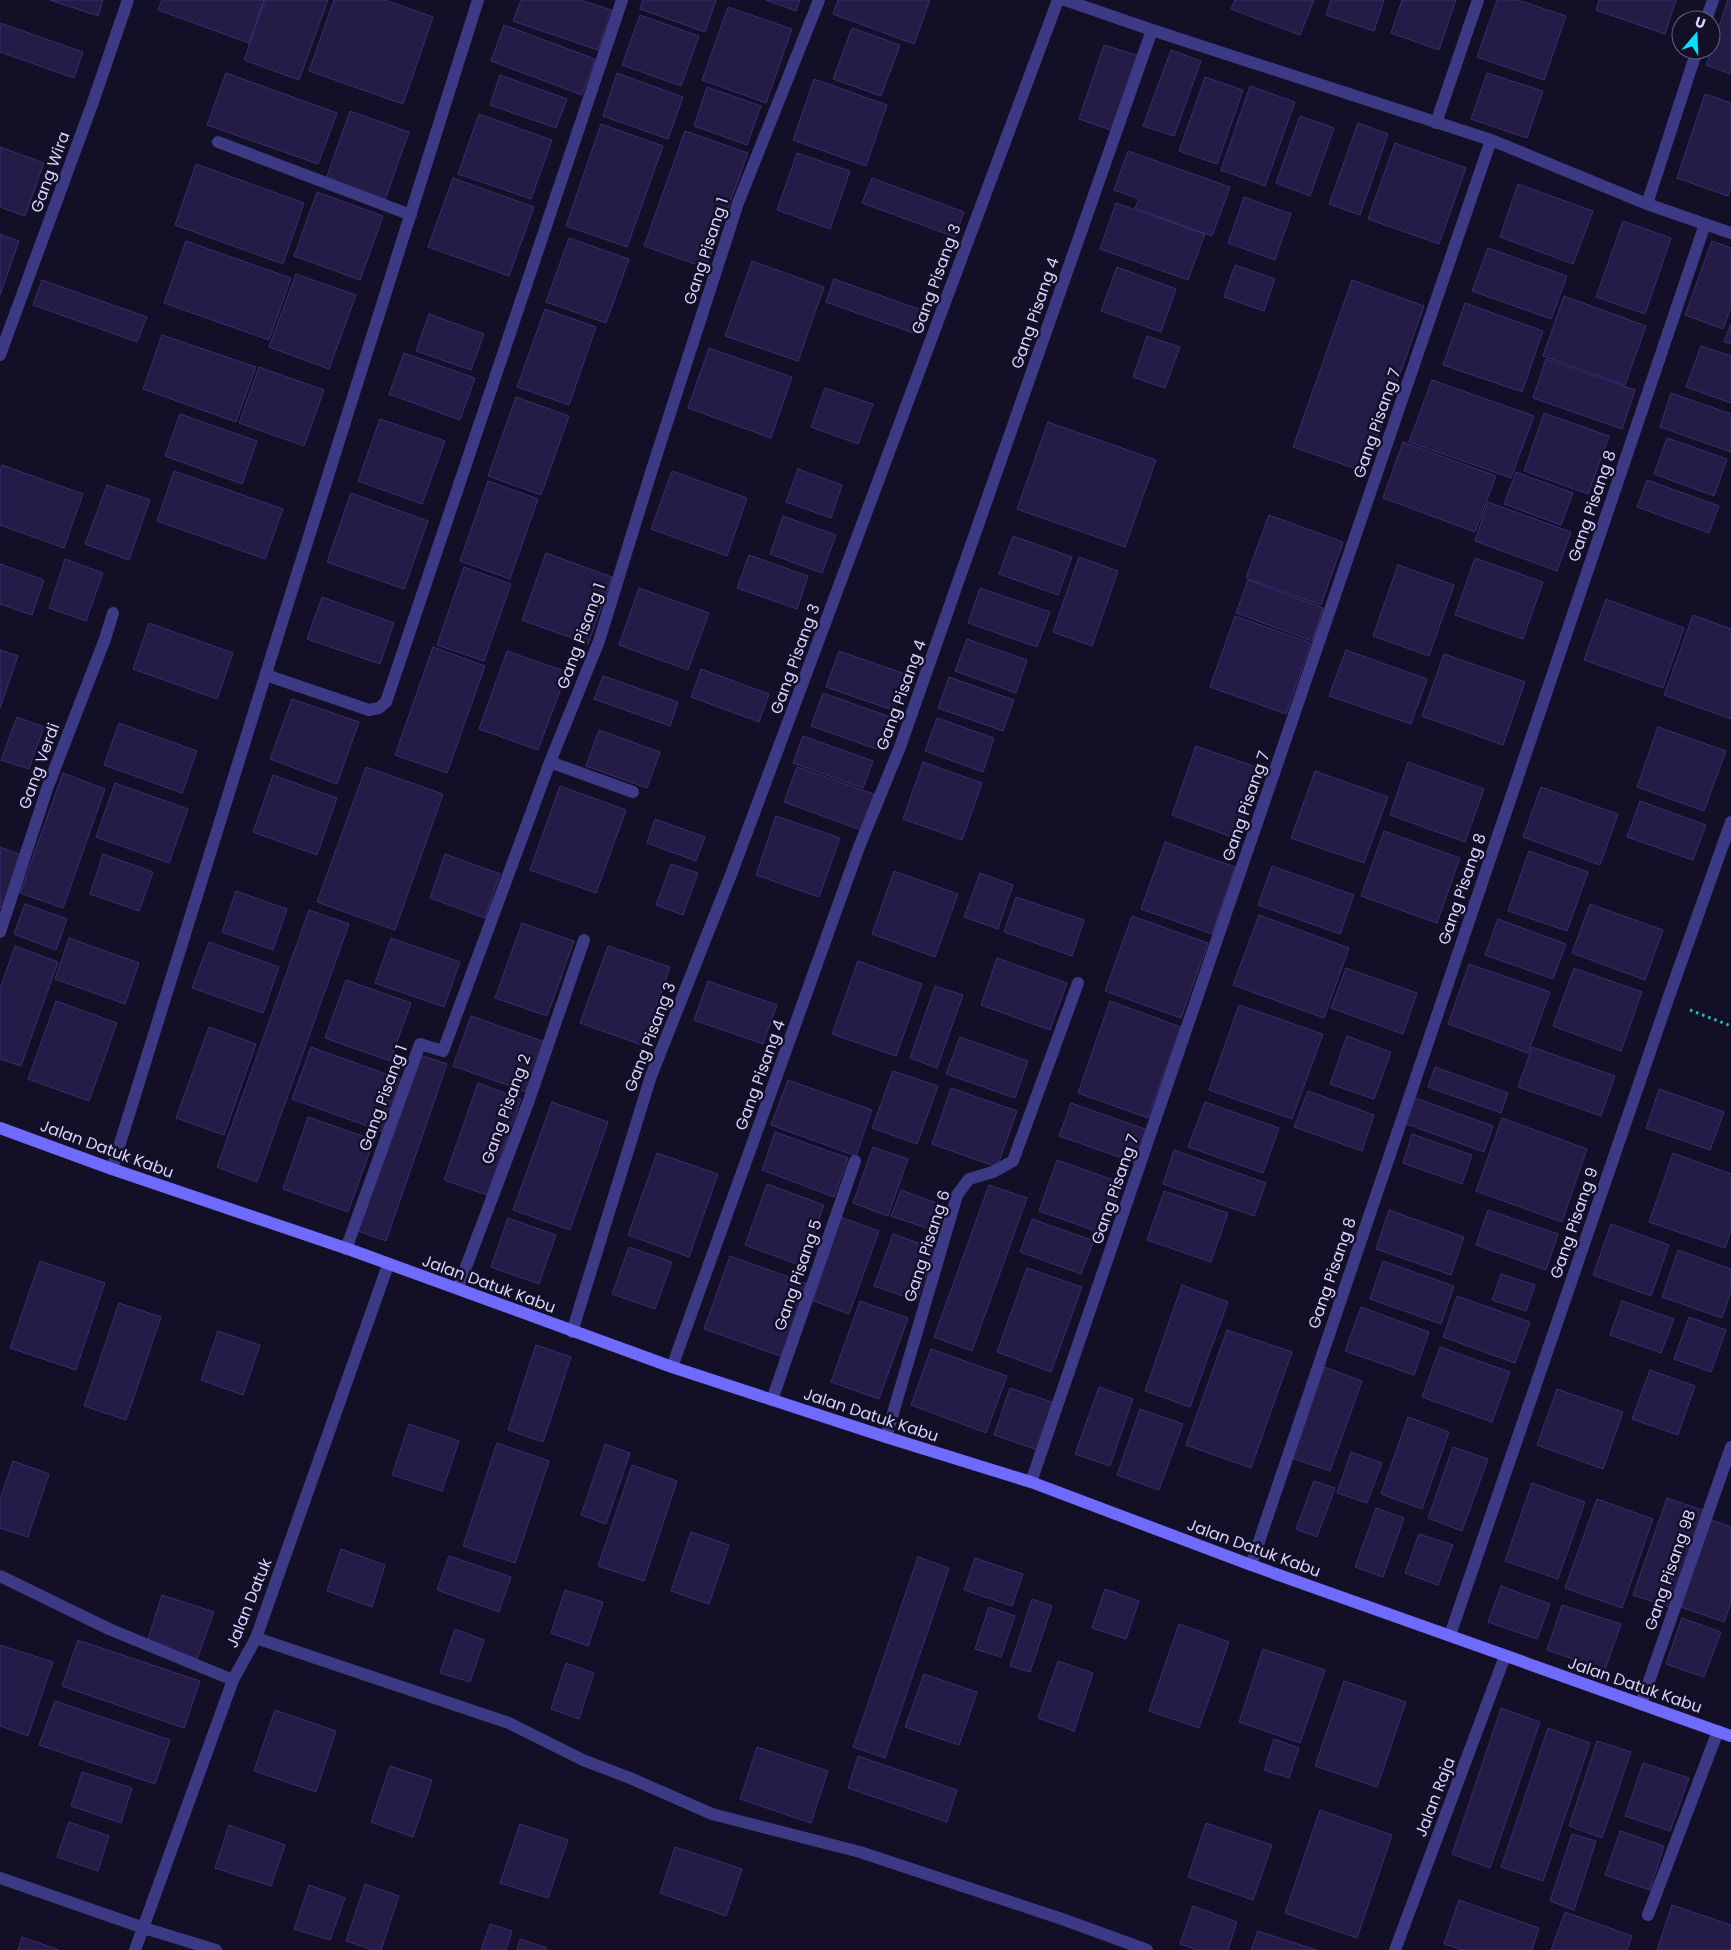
<svg xmlns="http://www.w3.org/2000/svg" width="1731" height="1950" font-family="Poppins,sans-serif">
<style>
.building{fill:#241b47;stroke:#3b2d73}
.lines{fill:none;stroke-linecap:round;stroke-linejoin:round}
.path{stroke:#2fb8b0;stroke-width:3;stroke-dasharray:2.5 4;stroke-linecap:butt}
.lane{stroke:#3d3a85;stroke-width:12}
.street{stroke:#3d3a85;stroke-width:12}
.secondary{stroke:#6f6bff;stroke-width:12}
.labels{text-anchor:middle;dominant-baseline:central;stroke-width:5;stroke-linejoin:round;paint-order:stroke}
.street-label{font-size:16px;fill:#d9d4ff;stroke:#130f26}
</style>
<rect width="100%" height="100%" fill="#130f26"/>
<path class="building" d="M50,0H103L98,16Z
M162,0H264L249,43L158,10Z
M265,0H328L299,80L244,60Z
M334,0H385L433,17L403,104L309,71Z
M521,0H580L611,10L598,50L513,21Z
M643,0H716L705,32L640,9Z
M766,0H800L796,11Z
M838,0H930L914,44L833,14Z
M1235,0H1314L1300,35L1231,9Z
M1331,0H1384L1374,31L1326,15Z
M1402,0H1456L1439,50L1391,33Z
M1497,0H1518L1566,16L1544,80L1477,57Z
M1599,0H1676L1665,34L1596,10Z
M1728,0H1731V74L1706,65Z
M728,7L792,29L766,103L702,80Z
M640,15L699,36L681,86L622,65Z
M0,23L83,52L74,78L0,52Z
M504,25L595,59L582,95L491,61Z
M852,28L900,45L881,96L833,79Z
M1104,45L1139,56L1114,131L1079,119Z
M1171,50L1201,61L1174,136L1143,126Z
M226,73L337,113L318,164L207,125Z
M617,73L683,97L668,139L603,116Z
M1487,73L1543,91L1527,138L1471,119Z
M500,75L567,99L556,128L490,105Z
M1205,77L1243,90L1217,164L1179,151Z
M814,79L887,105L866,166L793,140Z
M1250,86L1295,102L1265,186L1221,170Z
M707,87L761,106L747,145L694,126Z
M1705,94L1731,103V186L1728,196L1677,178Z
M350,111L409,132L385,200L326,179Z
M479,114L552,140L531,199L458,174Z
M1300,116L1334,128L1310,196L1276,183Z
M1358,123L1388,134L1360,215L1329,204Z
M601,124L663,146L627,247L566,226Z
M685,131L748,153L706,268L644,246Z
M1395,143L1466,168L1439,244L1368,219Z
M0,147L44,163L25,216L0,207Z
M1128,151L1230,187L1212,236L1135,208L1139,199L1114,190Z
M797,153L850,171L830,229L777,210Z
M196,164L304,203L283,264L175,225Z
M453,178L534,207L509,276L428,247Z
M872,178L964,212L955,237L862,203Z
M1518,184L1593,211L1573,264L1500,237Z
M317,192L383,216L360,280L294,256Z
M1244,197L1291,214L1275,260L1228,243Z
M1116,203L1205,234L1188,280L1100,249Z
M1623,221L1671,238L1645,314L1596,297Z
M0,234L19,241L0,295Z
M569,238L629,259L606,323L546,302Z
M186,241L291,278L269,340L164,303Z
M1712,241L1731,248V307L1723,329L1685,315Z
M1488,248L1567,276L1551,319L1472,291Z
M752,261L824,287L798,361L725,336Z
M1235,265L1275,279L1264,311L1224,297Z
M1117,267L1176,289L1161,332L1101,311Z
M296,274L356,295L329,369L269,347Z
M834,279L927,312L919,335L826,302Z
M42,280L147,317L137,342L33,305Z
M1352,280L1424,306L1365,472L1293,447Z
M1564,296L1646,326L1625,385L1543,356Z
M1465,303L1543,331L1522,392L1443,365Z
M545,309L596,327L569,405L517,387Z
M429,314L484,334L471,370L416,351Z
M1731,323V344L1724,342Z
M162,335L256,367L236,422L143,389Z
M1147,336L1180,347L1165,388L1133,377Z
M1701,346L1731,356V403L1686,387Z
M709,348L792,377L771,438L688,408Z
M404,353L475,378L460,420L389,394Z
M1546,359L1635,390L1622,429L1533,398Z
M259,367L324,390L304,446L239,423Z
M1432,380L1534,416L1511,478L1409,442Z
M825,388L873,404L858,444L811,427Z
M1671,393L1731,414V452L1660,427Z
M516,397L569,416L541,495L488,476Z
M1544,413L1609,436L1588,494L1524,471Z
M180,414L257,441L242,484L165,456Z
M380,419L445,441L422,504L358,481Z
M1048,422L1156,460L1125,547L1017,509Z
M1667,438L1727,459L1714,496L1654,474Z
M1403,442L1496,476L1475,532L1383,498Z
M2,465L83,494L64,548L0,525V472Z
M798,469L842,485L831,518L786,502Z
M174,471L283,509L265,559L157,521Z
M672,471L747,498L727,556L651,529Z
M1516,472L1573,493L1561,525L1504,504Z
M1647,480L1719,506L1709,533L1637,507Z
M488,481L538,499L510,579L460,561Z
M107,485L150,500L129,560L85,544Z
M351,493L428,521L404,589L327,562Z
M1488,502L1571,532L1557,571L1475,541Z
M1269,515L1343,542L1321,605L1246,578Z
M783,516L836,535L822,573L770,554Z
M1013,536L1072,557L1058,595L999,574Z
M546,553L612,577L588,644L522,620Z
M749,555L808,576L797,609L737,588Z
M1079,557L1118,571L1092,646L1053,632Z
M1475,558L1543,582L1523,639L1455,615Z
M65,559L103,573L86,621L49,608Z
M0,564L44,580L32,615L0,604Z
M1398,565L1454,585L1429,656L1373,636Z
M464,567L511,584L484,661L437,645Z
M1248,580L1323,608L1312,641L1236,613Z
M639,588L709,613L688,670L619,645Z
M980,588L1050,612L1037,647L968,623Z
M322,597L394,623L380,664L307,639Z
M1606,599L1684,628L1663,688L1584,660Z
M1693,615L1731,629V719L1664,695Z
M1235,616L1311,643L1286,714L1210,687Z
M149,623L233,653L217,699L133,669Z
M967,639L1027,660L1016,693L955,671Z
M433,647L485,666L447,773L395,755Z
M0,650L18,656L0,708Z
M1346,650L1427,679L1411,724L1329,696Z
M507,651L567,672L538,750L479,729Z
M839,651L908,675L895,711L826,687Z
M1444,654L1525,682L1503,745L1422,716Z
M701,669L769,694L759,722L691,697Z
M603,676L678,702L670,726L594,699Z
M949,677L1014,700L1003,731L938,708Z
M823,693L896,719L885,752L811,726Z
M292,699L359,722L337,784L270,759Z
M17,717L44,727L29,769L1,760Z
M937,718L994,738L983,772L925,751Z
M119,723L197,751L182,793L104,765Z
M1658,727L1726,751L1704,811L1637,787Z
M599,730L660,752L647,788L586,766Z
M803,736L873,761L863,788L793,763Z
M1196,746L1262,769L1237,839L1172,815Z
M923,762L982,783L962,840L903,819Z
M1408,762L1484,789L1465,842L1390,815Z
M366,767L443,794L395,930L317,902Z
M797,767L874,794L861,830L784,802Z
M1315,771L1388,797L1364,863L1291,838Z
M63,773L105,789L63,908L20,893Z
M273,775L337,798L317,855L253,832Z
M115,783L188,809L169,863L96,837Z
M560,786L626,810L596,893L530,870Z
M1541,787L1618,814L1600,865L1523,837Z
M1640,801L1706,825L1693,860L1627,837Z
M776,816L840,838L819,897L756,875Z
M655,819L705,837L696,861L647,843Z
M1384,831L1460,858L1437,923L1361,896Z
M1165,842L1235,867L1212,934L1141,909Z
M0,847L21,855L2,908L0,907Z
M1529,851L1588,872L1567,931L1508,911Z
M103,854L153,872L139,911L90,894Z
M445,854L500,874L485,918L430,898Z
M671,864L698,873L683,915L656,905Z
M1272,866L1354,895L1340,934L1258,905Z
M894,871L958,894L935,957L872,934Z
M980,873L1013,885L998,929L964,917Z
M236,891L287,909L273,950L222,932Z
M1016,897L1084,920L1072,956L1004,932Z
M25,904L67,919L56,950L14,934Z
M1590,904L1663,930L1645,980L1572,953Z
M309,910L349,924L257,1182L217,1167Z
M1259,915L1349,948L1324,1018L1233,985Z
M1132,916L1208,943L1181,1018L1105,991Z
M1498,919L1566,944L1553,979L1485,955Z
M522,923L574,941L547,1016L495,998Z
M69,938L139,963L125,1004L55,979Z
M391,938L460,962L444,1007L375,983Z
M209,942L279,967L263,1013L192,988Z
M15,946L58,962L21,1066L0,1059V989Z
M608,946L670,967L642,1045L580,1023Z
M997,958L1067,983L1050,1030L981,1005Z
M858,961L922,984L896,1056L832,1034Z
M1469,964L1550,992L1528,1053L1448,1024Z
M1346,968L1417,993L1403,1034L1331,1008Z
M1574,968L1642,992L1621,1051L1553,1026Z
M346,980L411,1003L390,1061L325,1038Z
M708,981L777,1005L763,1044L694,1020Z
M935,986L963,995L937,1068L910,1058Z
M56,1001L117,1023L89,1101L28,1079Z
M1110,1001L1181,1027L1148,1118L1078,1093Z
M1239,1005L1323,1034L1292,1119L1209,1090Z
M471,1016L545,1042L527,1092L453,1066Z
M209,1027L256,1044L224,1135L176,1118Z
M1347,1036L1391,1052L1374,1099L1330,1084Z
M960,1037L1028,1061L1015,1098L946,1074Z
M311,1047L403,1080L384,1132L292,1099Z
M1532,1047L1615,1076L1601,1116L1518,1087Z
M420,1055L447,1064L386,1241L358,1231Z
M1435,1067L1508,1093L1501,1113L1428,1087Z
M893,1071L938,1086L917,1144L872,1128Z
M788,1080L872,1110L856,1156L771,1125Z
M478,1083L521,1099L487,1195L444,1180Z
M951,1088L1017,1111L997,1167L932,1144Z
M1659,1089L1724,1112L1710,1150L1646,1128Z
M1308,1091L1374,1115L1362,1151L1294,1127Z
M1410,1096L1493,1126L1484,1152L1401,1122Z
M552,1102L608,1122L570,1230L513,1210Z
M1205,1102L1279,1128L1263,1173L1188,1147Z
M1071,1103L1148,1130L1136,1163L1059,1136Z
M308,1117L374,1140L348,1212L283,1189Z
M1502,1118L1587,1149L1562,1222L1476,1191Z
M775,1132L848,1158L834,1197L762,1170Z
M1412,1134L1472,1155L1462,1184L1403,1163Z
M873,1147L908,1159L888,1216L853,1203Z
M1174,1150L1266,1183L1254,1216L1163,1184Z
M657,1153L718,1174L689,1257L628,1235Z
M1673,1153L1731,1174V1230L1725,1248L1649,1222Z
M1057,1160L1122,1183L1104,1234L1039,1211Z
M767,1184L824,1205L802,1266L745,1245Z
M989,1185L1027,1198L972,1351L934,1337Z
M901,1190L950,1208L941,1233L891,1216Z
M1164,1191L1228,1213L1211,1262L1147,1240Z
M1389,1210L1464,1237L1451,1275L1376,1249Z
M1488,1210L1558,1234L1546,1270L1476,1245Z
M840,1217L879,1231L849,1314L811,1300Z
M508,1218L556,1235L539,1284L491,1267Z
M1032,1219L1094,1241L1081,1274L1020,1252Z
M1611,1224L1669,1245L1651,1296L1593,1275Z
M893,1234L935,1249L917,1301L874,1286Z
M629,1247L672,1262L655,1309L612,1294Z
M1678,1250L1731,1269V1291L1722,1318L1662,1297Z
M730,1256L808,1284L783,1357L704,1329Z
M40,1261L105,1283L76,1370L10,1348Z
M1383,1261L1454,1286L1441,1324L1370,1299Z
M1027,1268L1082,1287L1051,1372L997,1352Z
M1501,1274L1535,1285L1526,1311L1492,1300Z
M1182,1285L1228,1302L1190,1407L1145,1391Z
M1457,1296L1530,1322L1515,1363L1443,1337Z
M860,1301L908,1318L879,1399L831,1382Z
M1622,1301L1674,1319L1661,1353L1610,1335Z
M119,1303L161,1317L126,1420L84,1406Z
M1361,1307L1429,1332L1414,1375L1345,1351Z
M1689,1317L1726,1330L1711,1372L1674,1359Z
M1227,1330L1292,1352L1251,1468L1186,1445Z
M218,1331L260,1345L243,1395L201,1380Z
M536,1345L571,1357L543,1442L508,1430Z
M1440,1347L1510,1372L1492,1422L1422,1397Z
M931,1349L1007,1376L986,1433L911,1405Z
M1324,1367L1362,1381L1330,1471L1291,1458Z
M1650,1370L1695,1386L1678,1435L1632,1419Z
M1099,1387L1133,1399L1110,1466L1075,1454Z
M1010,1388L1055,1403L1038,1450L994,1435Z
M1557,1389L1623,1412L1603,1469L1537,1445Z
M1140,1409L1183,1424L1159,1490L1117,1475Z
M1408,1417L1449,1432L1422,1509L1381,1494Z
M409,1424L459,1441L442,1491L392,1475Z
M497,1443L549,1461L515,1563L463,1546Z
M605,1444L630,1453L606,1524L581,1515Z
M1453,1447L1488,1459L1462,1531L1428,1518Z
M1351,1452L1382,1463L1367,1503L1337,1493Z
M13,1461L49,1474L28,1537L0,1528V1499Z
M632,1465L677,1481L644,1581L598,1566Z
M1314,1481L1335,1488L1317,1537L1296,1529Z
M1532,1483L1585,1502L1558,1579L1505,1561Z
M1667,1498L1705,1511L1671,1608L1633,1595Z
M1597,1499L1653,1519L1622,1608L1565,1588Z
M1376,1508L1404,1518L1383,1577L1355,1567Z
M1709,1519L1731,1527V1602L1724,1622L1678,1606Z
M691,1532L729,1545L709,1604L671,1591Z
M1419,1534L1453,1545L1438,1585L1405,1573Z
M341,1549L385,1565L372,1607L327,1591Z
M449,1556L511,1577L499,1612L437,1590Z
M918,1557L949,1568L885,1758L853,1747Z
M975,1558L1023,1574L1012,1606L964,1590Z
M1501,1586L1550,1604L1537,1639L1488,1622Z
M1105,1589L1139,1601L1126,1639L1092,1628Z
M565,1590L603,1602L588,1646L551,1633Z
M162,1595L214,1612L197,1659L147,1642Z
M1032,1599L1052,1606L1030,1672L1010,1666Z
M1562,1605L1621,1624L1605,1670L1547,1650Z
M989,1607L1015,1616L1001,1657L975,1649Z
M1682,1618L1721,1632L1704,1677L1666,1664Z
M1179,1624L1229,1642L1199,1728L1149,1711Z
M455,1629L484,1640L470,1682L440,1673Z
M78,1640L200,1681L184,1728L62,1686Z
M0,1645L53,1662L28,1736L0,1726Z
M1263,1649L1325,1670L1300,1743L1239,1722Z
M1058,1661L1093,1673L1074,1731L1038,1718Z
M566,1663L594,1673L579,1719L551,1709Z
M924,1674L977,1692L959,1745L905,1727Z
M1344,1681L1406,1702L1377,1787L1315,1766Z
M55,1701L170,1740L155,1784L39,1745Z
M1501,1708L1540,1722L1490,1868L1452,1854Z
M275,1710L336,1731L316,1792L254,1771Z
M1548,1728L1590,1743L1543,1881L1501,1867Z
M1274,1739L1299,1748L1289,1778L1264,1770Z
M1597,1741L1631,1752L1602,1838L1569,1826Z
M757,1747L828,1771L811,1823L740,1799Z
M858,1756L957,1790L947,1822L848,1788Z
M1643,1763L1689,1778L1670,1831L1625,1816Z
M390,1766L432,1780L413,1837L371,1822Z
M82,1772L132,1788L121,1823L71,1806Z
M1320,1810L1392,1835L1357,1938L1285,1913Z
M69,1822L109,1836L98,1871L57,1857Z
M1206,1823L1272,1845L1253,1900L1188,1877Z
M520,1824L568,1840L548,1898L500,1883Z
M229,1825L285,1845L271,1886L215,1868Z
M1620,1831L1664,1846L1650,1890L1605,1875Z
M1572,1834L1596,1841L1574,1910L1550,1901Z
M675,1847L742,1869L726,1916L660,1893Z
M365,1884L399,1896L381,1950H373L346,1941Z
M309,1885L345,1898L330,1940L294,1929Z
M1459,1900L1539,1928L1532,1950H1463L1444,1944Z
M1672,1905L1731,1925V1950H1657Z
M1193,1906L1237,1922L1228,1950H1198L1180,1944Z
M1565,1912L1632,1936L1627,1950H1551Z
M490,1924L512,1931L506,1950H481Z
M1258,1931L1316,1950H1251Z
M22,1937L59,1950H18Z
M520,1939L547,1948L546,1950H517Z"/>
<g class="lines">
<path class="path" d="M1690,1010L1731,1026"/>
<path class="lane" d="M550,762L633,792
M458,1288L528,1103L584,940
M1648,1915L1718,1731"/>
<path class="street" d="M1065,0L1152,30L1491,140L1647,204L1731,233
M1706,20L1713,0
M1436,123L1478,0
M218,142L411,215
M1647,204L1697,50
M0,355L93,102L128,0
M266,675L369,710L379,708L386,702L622,0
M0,932L48,786L105,639L113,613
M112,1169L282,622L478,0
M346,1249L420,1044L443,1051L550,762L599,641L653,466L738,203L819,0
M572,1332L651,1076L732,872L1058,0
M672,1367L859,847L900,747L1152,30
M772,1400L855,1161
M886,1437L957,1195L969,1179L993,1172L1013,1161L1078,983
M1031,1482L1491,140
M1251,1565L1705,224
M0,1576L109,1629L233,1680
M1450,1635L1667,1002L1731,822
M256,1638L509,1723L583,1760L630,1778L712,1814L860,1852L1062,1919L1147,1950
M1641,1704L1731,1447
M0,1878L144,1928L216,1950
M135,1950L233,1680L256,1638L388,1265
M1395,1950L1505,1656"/>
<path class="secondary" d="M0,1128L112,1169L351,1250L672,1367L886,1437L1031,1482L1251,1565L1731,1736"/>
</g>
<g class="labels">
<g class="street-label">
<text transform="translate(50 172) rotate(-70)">Gang Wira</text>
<text transform="translate(706 251) rotate(-72)">Gang Pisang 1</text>
<text transform="translate(936 279) rotate(-70)">Gang Pisang 3</text>
<text transform="translate(1035 313) rotate(-71)">Gang Pisang 4</text>
<text transform="translate(1377 423) rotate(-71)">Gang Pisang 7</text>
<text transform="translate(1592 506) rotate(-71)">Gang Pisang 8</text>
<text transform="translate(581 636) rotate(-70)">Gang Pisang 1</text>
<text transform="translate(795 659) rotate(-70)">Gang Pisang 3</text>
<text transform="translate(901 695) rotate(-70)">Gang Pisang 4</text>
<text transform="translate(39 766) rotate(-70)">Gang Verdi</text>
<text transform="translate(1246 806) rotate(-71)">Gang Pisang 7</text>
<text transform="translate(1462 889) rotate(-71)">Gang Pisang 8</text>
<text transform="translate(650 1037) rotate(-69)">Gang Pisang 3</text>
<text transform="translate(760 1075) rotate(-70)">Gang Pisang 4</text>
<text transform="translate(383 1098) rotate(-70)">Gang Pisang 1</text>
<text transform="translate(506 1109) rotate(-70)">Gang Pisang 2</text>
<text transform="translate(107 1149) rotate(20)">Jalan Datuk Kabu</text>
<text transform="translate(1115 1189) rotate(-71)">Gang Pisang 7</text>
<text transform="translate(1574 1223) rotate(-71)">Gang Pisang 9</text>
<text transform="translate(927 1246) rotate(-72)">Gang Pisang 6</text>
<text transform="translate(1332 1273) rotate(-71)">Gang Pisang 8</text>
<text transform="translate(798 1275) rotate(-71)">Gang Pisang 5</text>
<text transform="translate(489 1284) rotate(20)">Jalan Datuk Kabu</text>
<text transform="translate(871 1415) rotate(18)">Jalan Datuk Kabu</text>
<text transform="translate(1254 1548) rotate(20)">Jalan Datuk Kabu</text>
<text transform="translate(1670 1570) rotate(-71)">Gang Pisang 9B</text>
<text transform="translate(249 1603) rotate(-68)">Jalan Datuk</text>
<text transform="translate(1635 1685) rotate(19)">Jalan Datuk Kabu</text>
<text transform="translate(1435 1797) rotate(-69)">Jalan Raja</text>
</g>
</g>
<g transform="translate(1696 35) rotate(19)"><circle r="24" fill="#130f26" stroke="#625e7d"/>
<path d="M0-4L9 19L0 12L-9 19Z" fill="#00e5ff"/>
<text y="-8" font-size="14" font-weight="bold" text-anchor="middle" fill="#d9d4ff">U</text>
</g>
</svg>
